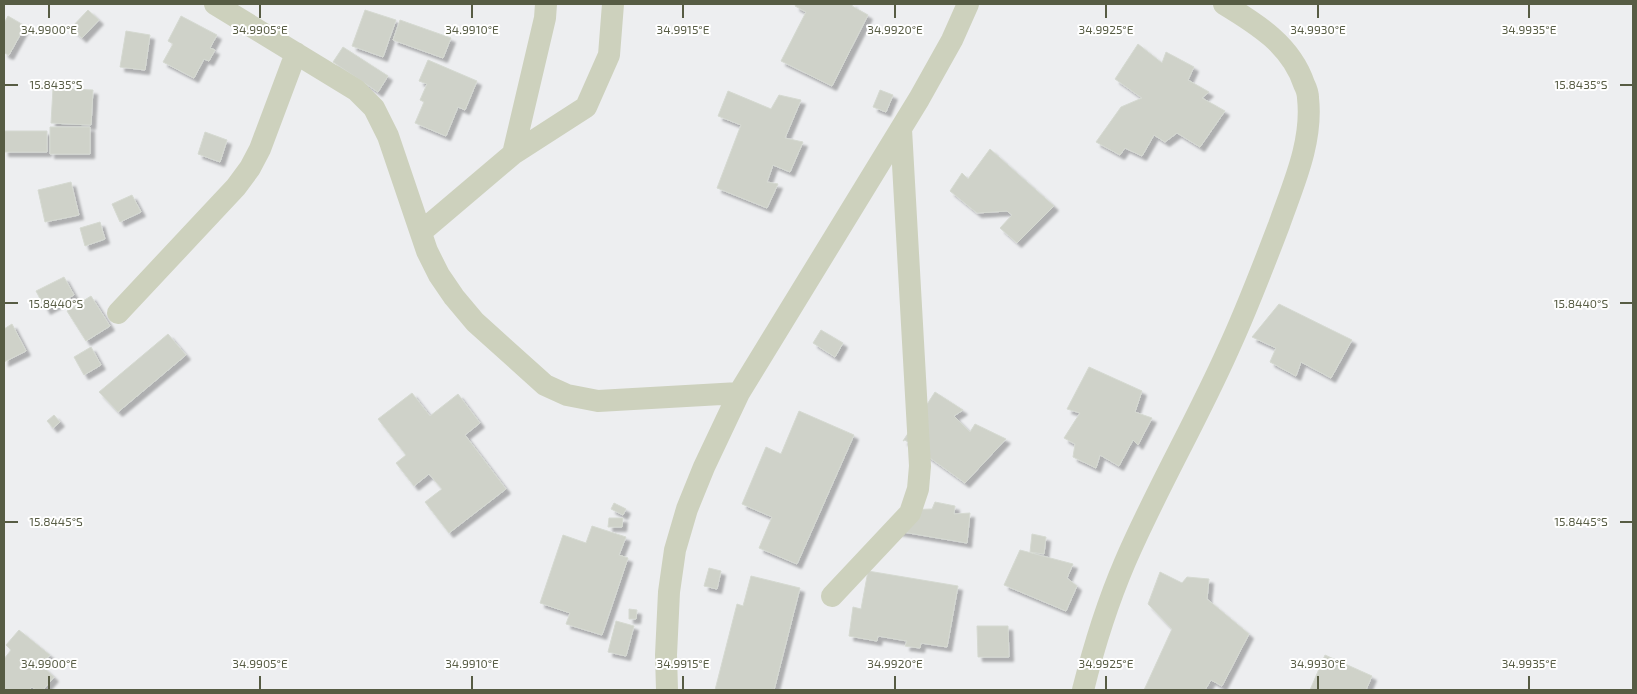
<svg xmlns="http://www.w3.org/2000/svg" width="1637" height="694" font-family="'Exo 2',sans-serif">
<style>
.building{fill:#cfd2c9;stroke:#d5d9d1;filter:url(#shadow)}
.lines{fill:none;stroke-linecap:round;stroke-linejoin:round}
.minor{stroke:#cdd1bd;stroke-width:22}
.ticks{fill:none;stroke:#575c44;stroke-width:2}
.ticks-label{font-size:12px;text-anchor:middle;fill:#575c44;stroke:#fff;stroke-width:4;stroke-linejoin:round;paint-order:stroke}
</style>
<defs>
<filter id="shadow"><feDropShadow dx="4.5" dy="4.5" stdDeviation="1" flood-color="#0004"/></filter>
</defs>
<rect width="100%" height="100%" fill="#edeef0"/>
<path class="building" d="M796,4H853L852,6L868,15L832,86L781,61L806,12L795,6Z
M88,10L99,20L82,38L71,28Z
M365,10L396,20L383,57L352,46Z
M8,16L25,26L9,55L4,53V23Z
M181,16L217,35L210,48L215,50L209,61L204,59L194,78L163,62L173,44L168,41Z
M400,20L451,38L443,58L393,40Z
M126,31L150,35L145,70L120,67Z
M1138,44L1162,63L1166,52L1194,67L1188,80L1209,92L1202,98L1225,111L1200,147L1177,133L1165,142L1154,135L1142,156L1125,148L1120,155L1096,142L1121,107L1142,98L1115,79Z
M343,47L388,76L378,92L333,62Z
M428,60L477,81L465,110L458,107L446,136L415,123L424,102L420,100L427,84L419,81Z
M53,88L93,90L91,125L51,123Z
M880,90L893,95L886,112L873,107Z
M728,91L771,109L779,95L801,100L785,138L803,142L790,172L773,165L767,182L778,184L767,208L717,188L741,125L718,116Z
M50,127H90V154H50Z
M4,131H47V152H4Z
M205,132L227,140L220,162L198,154Z
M990,149L1054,206L1017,243L1000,228L1012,215L1007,211L977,213L950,191L962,173L968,179Z
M71,182L79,215L45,222L38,190Z
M132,195L141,212L120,222L112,204Z
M100,222L105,239L85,246L80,228Z
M64,277L74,295L46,310L36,291Z
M91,296L110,326L86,341L67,311Z
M1279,304L1352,340L1331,378L1301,362L1296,376L1270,362L1276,348L1252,337Z
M12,324L26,351L4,362V329Z
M821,330L843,343L835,357L813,343Z
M168,334L186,355L118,412L99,392Z
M91,347L101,365L84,375L74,357Z
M1089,367L1142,391L1135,412L1152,418L1138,445L1133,440L1119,466L1100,455L1096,468L1073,457L1075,444L1064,438L1080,413L1067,409Z
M935,392L963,410L954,416L970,432L975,424L1006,439L965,483L905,440L903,441Z
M412,393L430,416L458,394L480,423L465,435L506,489L449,533L425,502L442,489L429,474L414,486L396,463L406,455L378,419Z
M799,411L854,435L797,564L759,548L772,517L742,504L766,447L781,454Z
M54,415L60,422L53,428L47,421Z
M935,502L955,506L954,514L970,513L967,543L897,531L902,510L932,509Z
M614,503L626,509L623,515L611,509Z
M609,518H623L622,527H608Z
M592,526L626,537L619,555L628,558L602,635L566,624L570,613L540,603L563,535L586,543Z
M1032,534L1046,537L1044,554L1030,552Z
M1020,550L1073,564L1067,578L1077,586L1066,611L1004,585Z
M709,568L721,571L717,589L704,586Z
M868,571L958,586L947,647L921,643L920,648L905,646L907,641L878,636L877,641L849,636L853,607L861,609Z
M1160,572L1182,583L1187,577L1209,579L1207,599L1249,634L1222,686L1211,680L1205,690H1144L1172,629L1148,604Z
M751,576L800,588L774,690H715L737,604L743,606Z
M629,609L637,610L636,619H629Z
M616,621L634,626L626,656L608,652Z
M977,626H1008L1009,657H978Z
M19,630L50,655L41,665L54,677L43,690H36L32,687L29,690H4V659L11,650L6,645Z
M1325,655L1372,676L1366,690H1310Z"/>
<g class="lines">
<path class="minor" d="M215,4L356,90L374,108L388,136L427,251L439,275L454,297L475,322L545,385L567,395L598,401L739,393
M513,154L586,107L609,55L613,4
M421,232L513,154L545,18L546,4
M118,313L236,187L250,168L260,149L296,53
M832,596L910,513L918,489L920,466L901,129
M667,690L666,655L669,592L675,550L687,509L704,467L739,393L919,99L952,40L968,4
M1083,690C1094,646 1107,604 1125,562C1156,490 1196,422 1228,350C1247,309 1263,267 1279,225C1293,185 1313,142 1308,98C1308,94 1306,88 1304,84C1291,45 1257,24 1224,4"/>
</g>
<path class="ticks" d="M49,5V18M260,5V18M472,5V18M683,5V18M895,5V18M1106,5V18M1318,5V18M1529,5V18M5,85H18M1620,85H1632M5,303H18M1620,303H1632M5,522H18M1620,522H1632M49,676V689M260,676V689M472,676V689M683,676V689M895,676V689M1106,676V689M1318,676V689M1529,676V689"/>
<g class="ticks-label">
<text x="49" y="34">34.9900°E</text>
<text x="260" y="34">34.9905°E</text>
<text x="472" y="34">34.9910°E</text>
<text x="683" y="34">34.9915°E</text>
<text x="895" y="34">34.9920°E</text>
<text x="1106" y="34">34.9925°E</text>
<text x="1318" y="34">34.9930°E</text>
<text x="1529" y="34">34.9935°E</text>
<text x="56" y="89">15.8435°S</text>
<text x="1581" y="89">15.8435°S</text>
<text x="56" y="308">15.8440°S</text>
<text x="1581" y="308">15.8440°S</text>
<text x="56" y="526">15.8445°S</text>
<text x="1581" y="526">15.8445°S</text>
<text x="49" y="668">34.9900°E</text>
<text x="260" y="668">34.9905°E</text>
<text x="472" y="668">34.9910°E</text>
<text x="683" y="668">34.9915°E</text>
<text x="895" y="668">34.9920°E</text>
<text x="1106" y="668">34.9925°E</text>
<text x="1318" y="668">34.9930°E</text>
<text x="1529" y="668">34.9935°E</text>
</g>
<rect width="1637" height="694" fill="none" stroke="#575c44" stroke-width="10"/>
</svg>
